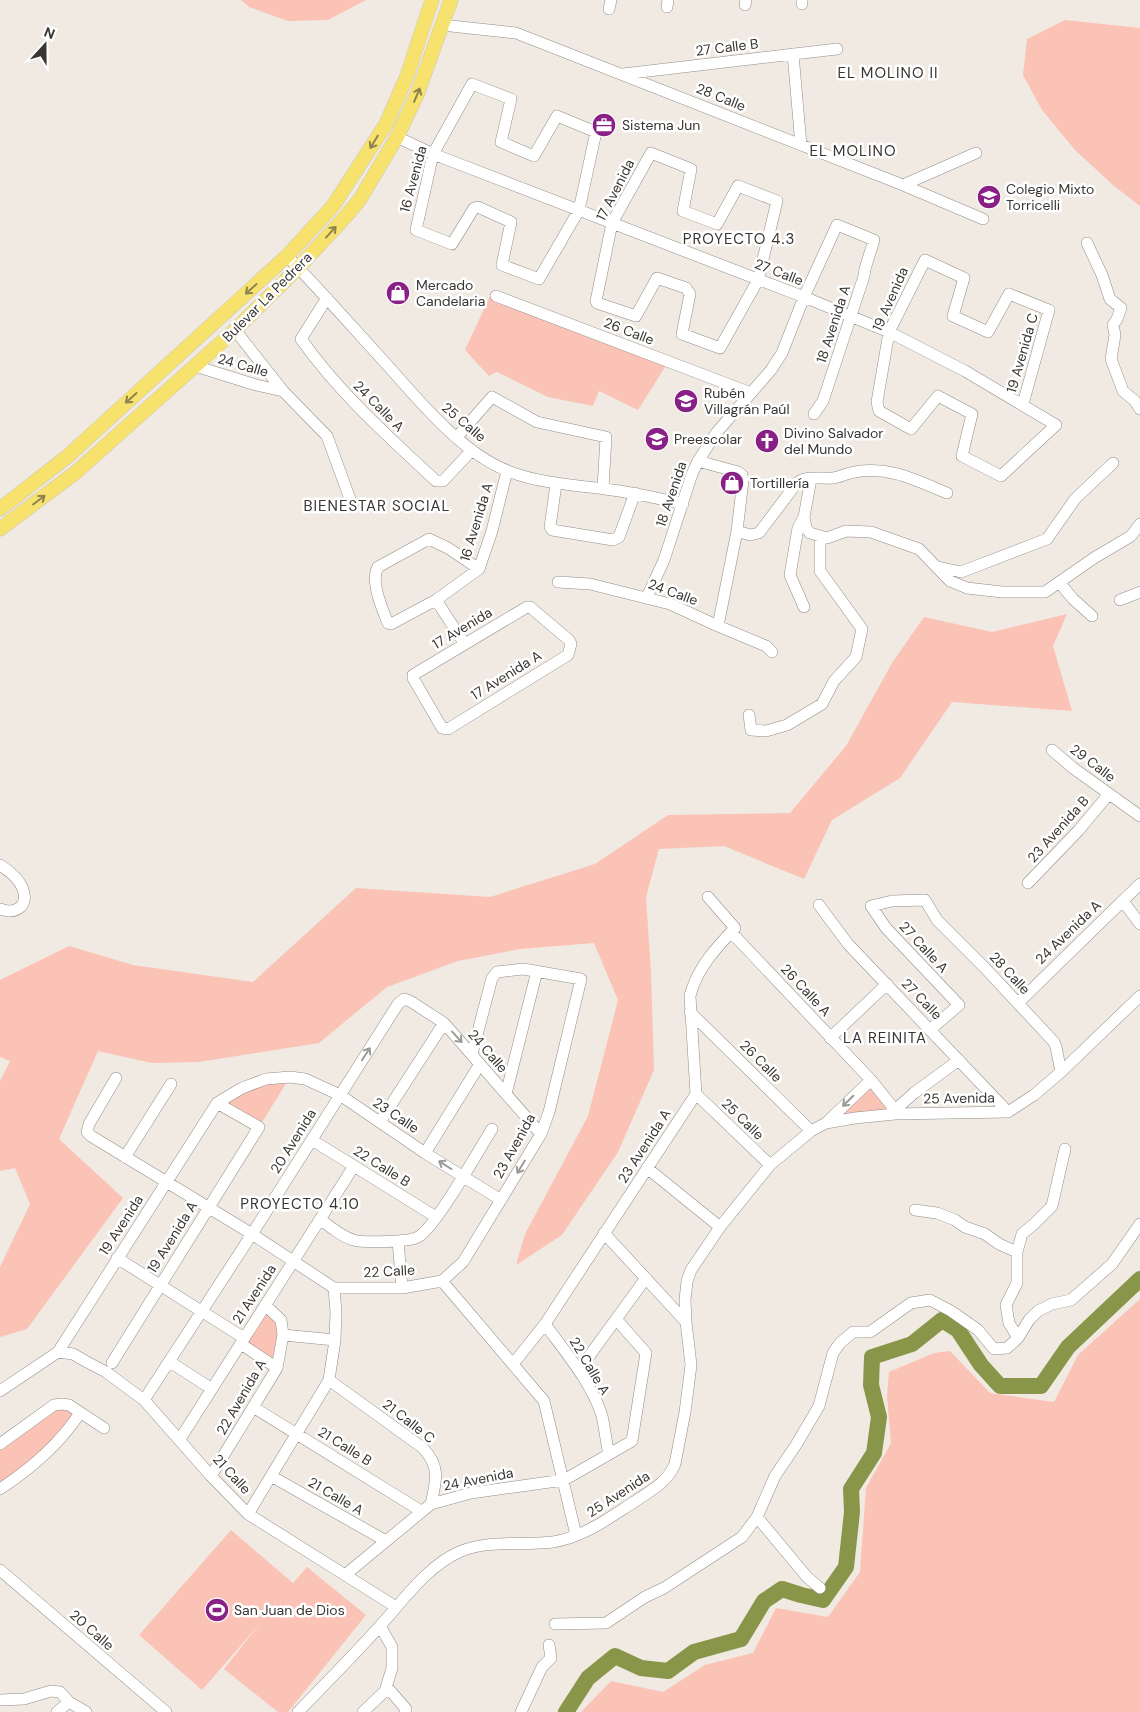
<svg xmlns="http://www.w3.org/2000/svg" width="1140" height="1712" font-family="'DM Sans',sans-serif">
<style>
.green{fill:#fbc2b6}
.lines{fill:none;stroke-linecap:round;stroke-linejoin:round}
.river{stroke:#899649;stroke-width:16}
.minor-casing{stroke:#928d87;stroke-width:12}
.major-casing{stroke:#c7c7c6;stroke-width:15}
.minor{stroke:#fff;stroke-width:11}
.major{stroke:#f8e26e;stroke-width:14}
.oneway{stroke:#8e834e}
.oneway2{stroke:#9c9a99}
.labels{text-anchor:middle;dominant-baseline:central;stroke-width:5;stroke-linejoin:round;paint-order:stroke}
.street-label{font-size:14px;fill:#383633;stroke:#fff}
.poi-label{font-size:14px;fill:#383633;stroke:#fff;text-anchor:start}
.neighbourhood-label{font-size:15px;letter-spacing:1px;fill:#383633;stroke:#fff}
</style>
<rect width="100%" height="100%" fill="#f0eae3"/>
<path class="green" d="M241,0H366L328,20L288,21L249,7Z
M1065,20L1140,28V206L1114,186L1075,150L1042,110L1023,75L1027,39Z
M492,292L670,359L638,410L599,391L593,406L548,397L497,372L489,376L465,350Z
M1067,614L1053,646L1072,711L952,702L900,778L832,820L804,879L724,846L659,849L646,897L651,973L654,1070L618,1152L562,1235L516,1265L525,1234L588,1116L618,1000L594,943L520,949L458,961L387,987L319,1043L198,1062L152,1063L98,1051L59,1139L123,1198L27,1329L0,1337V1267L30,1204L15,1168L0,1171V1081L10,1061L0,1057V980L69,946L133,965L253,982L356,888L490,897L595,864L668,815L790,813L846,746L892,663L924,617L992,632Z
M290,1077L259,1127L217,1103L242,1088Z
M868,1086L889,1110L839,1114Z
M1140,1299V1712H581L611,1681L663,1692L705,1665L753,1653L776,1608L828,1617L860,1572L866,1488L891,1443L887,1396L889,1372L934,1353L950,1351L990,1393L1054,1402L1078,1355Z
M265,1305L281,1320L277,1368L241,1344Z
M54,1405L80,1413L68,1431L0,1489V1444Z
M231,1530L293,1583L307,1567L366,1615L288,1712H278L224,1669L262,1621L202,1690L139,1635Z"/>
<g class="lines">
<path class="river" d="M566,1712L588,1678L615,1656L641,1668L668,1671L694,1652L741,1639L764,1601L782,1589L801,1595L823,1600L846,1567L852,1512L851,1489L874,1453L879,1417L871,1385L872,1357L912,1344L942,1320L958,1330L981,1365L1000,1386H1041L1068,1347L1140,1279"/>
<g class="minor-casing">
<path id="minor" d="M802,4V0
M745,5L746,0
M667,7L668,0
M609,9L611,0
M442,25L516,33L903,185L983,219
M793,54L801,145
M623,74L837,49
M472,84L511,99L501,142L534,156L557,116L596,132L579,210L539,279L502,265L511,222L478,207L474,208L452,244L416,230L433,154Z
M397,137L433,154L804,297L889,332L965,371L1056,425L1001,476L962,456L972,414L938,396L911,429L879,411L877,402L889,332L925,260L964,278L953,316L988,332L1009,294L1049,310L1023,404
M651,153L691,169L683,211L717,224L738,186L777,201L758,280L720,348L682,334L690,294L686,288L657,278L636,316L597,303L596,301L612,223Z
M903,185L976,153
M1087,243L1102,275L1110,299L1121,308L1117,319L1113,325L1115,335L1111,359L1123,391L1135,401L1140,409
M287,256C322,292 355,330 389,367C421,403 462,453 508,471C539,483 572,485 605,489C631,492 657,498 683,504
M496,296L751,393
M327,298L301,339C339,393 389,437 436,481H443L472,450
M235,330L283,391L327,436L353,507
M195,366L256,385L283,391
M457,437L492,397L537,422L606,437L603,488
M698,461L738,472L742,475L743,480L737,531L718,626
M811,479L804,517L806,528L810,533L827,538L846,531L871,532L919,549L950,581L967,588L1002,592H1045L1094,558L1131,536L1140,524
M556,484L550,527L552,530L613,540L619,537L635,493
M737,531L750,535L759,533L796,484C804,475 821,479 833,478C840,477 847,473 855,472C890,466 915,480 947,493
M938,567L961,572L1047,539L1075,499L1113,463
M479,569L448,548L429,539L378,567C370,580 382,609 388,623L391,624L436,600L479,569L492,531L507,471
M558,582L590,584L670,604L718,626L766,646L772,652
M1059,582L1073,599L1092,616
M647,597L664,560L692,474L698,461L717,432L771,370L782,353L804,297L837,225L874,240L865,269L864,276L823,401L814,414
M436,600L464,643
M1120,600L1140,592
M527,607H530L569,640L571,644L568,655L448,729L442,728L413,678V675Z
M804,607L790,575L798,528L804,517
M749,715L751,730L766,731L787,725L822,704L834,681L856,657L862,629L820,571V537
M1052,750L1073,768L1140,816
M0,865C8,870 18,878 22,887C30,905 17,915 0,909
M1028,883L1078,831L1109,794
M1123,901L1140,924
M819,905L848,944L1008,1112
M731,932L871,1080L895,1110V1114
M1018,1003L1140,884
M690,1012L811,1131
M931,1029L959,1005L886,928L871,906L892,901L925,900L937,920L985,968L1054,1042L1056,1047L1061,1072
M830,1038L887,984
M116,1078L89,1124L87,1132L91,1136L252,1234L334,1288H402L442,1281
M506,1094L537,971
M696,1094L770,1165
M895,1110L914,1093L959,1060
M380,1122L444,1023
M826,1123L855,1118L895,1114L1008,1112L1034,1095L1061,1072L1140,996
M312,1140L436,1217
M425,1153L480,1064
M125,1157L171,1084
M647,1168L720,1227
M915,1210L937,1213L955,1220L965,1227L985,1234L999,1244L1017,1252
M320,1219C330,1227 341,1236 353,1240C363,1243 409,1242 418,1237C434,1230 480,1148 492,1129
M604,1233L686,1322
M398,1241L402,1288
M117,1258L244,1338
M442,1281L463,1262L541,1134L549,1112L581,979L523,969L497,972L492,978L472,1054
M442,1281L544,1401L576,1535
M545,1324C565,1352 592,1383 602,1416C605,1429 606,1442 609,1454
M283,1335L335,1340
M1018,1338L1009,1323L1006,1305L1017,1283V1252L1022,1234L1034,1224L1052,1206L1065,1149
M241,1344L277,1368
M58,1352L73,1354L87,1362L106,1372L144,1400L211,1476L248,1514L396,1607
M170,1362L212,1389
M112,1363L259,1127L217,1103
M513,1364L545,1324L696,1094L690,996C697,968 716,948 735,928L708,897
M579,1370L646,1278
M329,1380L423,1448C441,1468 436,1480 431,1504
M0,1391L58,1352L217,1103L242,1088L266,1079L290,1077L305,1079L340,1095L425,1153L501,1200
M144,1400L252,1234L398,1004L404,999L410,1001L444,1023L541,1134
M253,1407L421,1511
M180,1439L354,1166
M0,1444L54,1405L62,1404L69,1405L104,1428
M211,1476L277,1368L283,1335L281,1320L265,1305
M271,1476L386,1541
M0,1489C32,1468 59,1445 80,1413
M248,1514L329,1380L335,1340L336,1312L334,1288
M757,1517L807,1577L820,1588
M0,1570L166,1712
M345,1575L431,1504L471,1493L564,1480L632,1441L646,1353L616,1319
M555,1624L606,1623L645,1597L664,1588L742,1537L757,1517L775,1476L796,1445L819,1406L833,1353L840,1343L853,1332H870L911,1303L930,1300L951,1311L978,1330L994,1349L1007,1348L1018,1338L1029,1320L1038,1311L1052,1304L1071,1300L1112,1264L1140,1224
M387,1687L406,1709L405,1712
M0,1700L24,1699L51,1691L60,1692L69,1702L86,1712
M57,1712L69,1702
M298,1712C325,1684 353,1656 379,1627C403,1601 426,1567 459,1552C489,1539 521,1546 553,1542C584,1537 609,1518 634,1502C650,1491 667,1483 675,1464L685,1412L691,1365L686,1322L685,1300L687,1281L691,1270L720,1227L770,1165L811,1131L826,1123L871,1080
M363,1712L385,1691L392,1668V1647L380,1626
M521,1712L542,1667L551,1658L549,1645"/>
</g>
<g class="major-casing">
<path id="major" d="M0,509L68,456L287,256L333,206L386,124L407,76L432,0
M0,529L75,473L195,366L235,330L298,268L347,215L360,199L397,137L418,92L451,0"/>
</g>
<use href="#minor" class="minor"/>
<use href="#major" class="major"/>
</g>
<defs><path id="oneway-shaft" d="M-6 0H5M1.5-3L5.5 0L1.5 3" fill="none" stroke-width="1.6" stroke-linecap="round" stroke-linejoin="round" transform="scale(1.25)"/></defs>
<g class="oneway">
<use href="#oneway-shaft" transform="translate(417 95) rotate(-67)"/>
<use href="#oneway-shaft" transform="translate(374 142) rotate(121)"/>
<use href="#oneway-shaft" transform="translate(331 232) rotate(-48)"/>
<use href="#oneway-shaft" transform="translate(251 289) rotate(138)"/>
<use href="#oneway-shaft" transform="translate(131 398) rotate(138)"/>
<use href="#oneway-shaft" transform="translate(39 500) rotate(-37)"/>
</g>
<g class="oneway2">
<use href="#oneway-shaft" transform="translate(457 1037) rotate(48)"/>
<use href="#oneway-shaft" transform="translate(366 1054) rotate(-57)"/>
<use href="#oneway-shaft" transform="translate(848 1101) rotate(136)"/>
<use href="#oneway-shaft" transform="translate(445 1165) rotate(-148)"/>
<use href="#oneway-shaft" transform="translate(521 1167) rotate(121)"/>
</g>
<defs>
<g id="office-disc" transform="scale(1.25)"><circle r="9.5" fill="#882086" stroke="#fff"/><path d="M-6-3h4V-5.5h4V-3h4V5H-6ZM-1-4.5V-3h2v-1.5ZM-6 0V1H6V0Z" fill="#fff"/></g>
<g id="school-disc" transform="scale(1.25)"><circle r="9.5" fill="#882086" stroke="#fff"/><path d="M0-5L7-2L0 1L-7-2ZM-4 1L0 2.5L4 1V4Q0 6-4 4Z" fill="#fff"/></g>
<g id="shop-disc" transform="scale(1.25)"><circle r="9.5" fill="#882086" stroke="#fff"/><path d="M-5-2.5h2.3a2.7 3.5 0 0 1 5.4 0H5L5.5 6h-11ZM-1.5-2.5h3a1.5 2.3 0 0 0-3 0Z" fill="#fff"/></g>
<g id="church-disc" transform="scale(1.25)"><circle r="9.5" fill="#882086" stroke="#fff"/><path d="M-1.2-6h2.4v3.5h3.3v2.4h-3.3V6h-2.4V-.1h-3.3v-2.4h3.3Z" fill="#fff"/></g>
<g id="stadium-disc" transform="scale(1.25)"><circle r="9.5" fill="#882086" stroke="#fff"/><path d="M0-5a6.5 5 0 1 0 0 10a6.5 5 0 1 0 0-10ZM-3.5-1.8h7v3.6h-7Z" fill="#fff"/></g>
</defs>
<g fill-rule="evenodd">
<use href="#office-disc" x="604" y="125"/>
<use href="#school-disc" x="989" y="197"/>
<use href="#shop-disc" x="398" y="293"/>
<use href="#school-disc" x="686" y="401"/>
<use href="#school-disc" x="657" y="439"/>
<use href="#church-disc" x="767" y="441"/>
<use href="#shop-disc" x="732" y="483"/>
<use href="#stadium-disc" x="217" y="1610"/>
</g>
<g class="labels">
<g class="street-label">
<text transform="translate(727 47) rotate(-7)">27 Calle B</text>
<text transform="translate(721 97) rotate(22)">28 Calle</text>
<text transform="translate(413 179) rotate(-75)">16 Avenida</text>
<text transform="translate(615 190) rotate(-63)">17 Avenida</text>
<text transform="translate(779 272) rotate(21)">27 Calle</text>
<text transform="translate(267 297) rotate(-45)">Bulevar La Pedrera</text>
<text transform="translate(890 299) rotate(-66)">19 Avenida</text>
<text transform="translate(833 324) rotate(-72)">18 Avenida A</text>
<text transform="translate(629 331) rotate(21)">26 Calle</text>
<text transform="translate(1022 353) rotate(-74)">19 Avenida C</text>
<text transform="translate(243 365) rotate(16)">24 Calle</text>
<text transform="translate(379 406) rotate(45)">24 Calle A</text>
<text transform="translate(464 422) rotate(40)">25 Calle</text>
<text transform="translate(671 494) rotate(-71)">18 Avenida</text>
<text transform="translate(476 522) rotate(-73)">16 Avenida A</text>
<text transform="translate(673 592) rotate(20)">24 Calle</text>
<text transform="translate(462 628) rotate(-31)">17 Avenida</text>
<text transform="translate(506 675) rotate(-32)">17 Avenida A</text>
<text transform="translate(1093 763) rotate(37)">29 Calle</text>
<text transform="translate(1058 829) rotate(-48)">23 Avenida B</text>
<text transform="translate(1068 932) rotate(-44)">24 Avenida A</text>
<text transform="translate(924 947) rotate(47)">27 Calle A</text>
<text transform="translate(1010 973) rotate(47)">28 Calle</text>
<text transform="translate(806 990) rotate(47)">26 Calle A</text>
<text transform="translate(922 999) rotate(46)">27 Calle</text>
<text transform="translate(488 1051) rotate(49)">24 Calle</text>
<text transform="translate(761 1061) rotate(45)">26 Calle</text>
<text transform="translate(959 1098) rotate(-1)">25 Avenida</text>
<text transform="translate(396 1115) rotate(34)">23 Calle</text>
<text transform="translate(743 1119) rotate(44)">25 Calle</text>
<text transform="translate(293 1141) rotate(-58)">20 Avenida</text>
<text transform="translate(514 1146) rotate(-61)">23 Avenida</text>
<text transform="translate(644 1146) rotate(-57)">23 Avenida A</text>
<text transform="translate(382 1166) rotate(32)">22 Calle B</text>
<text transform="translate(121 1225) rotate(-57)">19 Avenida</text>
<text transform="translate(172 1237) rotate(-58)">19 Avenida A</text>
<text transform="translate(389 1271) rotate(-3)">22 Calle</text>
<text transform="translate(254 1294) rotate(-57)">21 Avenida</text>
<text transform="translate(590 1366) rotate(59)">22 Calle A</text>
<text transform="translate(241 1397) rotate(-60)">22 Avenida A</text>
<text transform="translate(409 1421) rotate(38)">21 Calle C</text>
<text transform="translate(345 1446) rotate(32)">21 Calle B</text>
<text transform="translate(232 1474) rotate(47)">21 Calle</text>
<text transform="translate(478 1479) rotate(-11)">24 Avenida</text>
<text transform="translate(618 1494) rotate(-33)">25 Avenida</text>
<text transform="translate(336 1496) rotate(30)">21 Calle A</text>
<text transform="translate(92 1630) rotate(41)">20 Calle</text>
</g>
<g class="poi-label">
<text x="622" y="125">Sistema Jun</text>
<text x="1006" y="189">Colegio Mixto<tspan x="1006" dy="16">Torricelli</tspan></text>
<text x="416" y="285">Mercado<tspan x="416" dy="16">Candelaria</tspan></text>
<text x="704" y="393">Rubén<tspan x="704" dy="16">Villagrán Paúl</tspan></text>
<text x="784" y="433">Divino Salvador<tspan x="784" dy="16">del Mundo</tspan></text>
<text x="674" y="439">Preescolar</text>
<text x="750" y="483">Tortillería</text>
<text x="234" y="1610">San Juan de Dios</text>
</g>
<g class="neighbourhood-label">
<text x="888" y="73">EL MOLINO II</text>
<text x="853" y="151">EL MOLINO</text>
<text x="739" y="239">PROYECTO 4.3</text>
<text x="377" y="506">BIENESTAR SOCIAL</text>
<text x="885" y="1038">LA REINITA</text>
<text x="300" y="1204">PROYECTO 4.10</text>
</g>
</g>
<g transform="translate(45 45) rotate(21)" stroke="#ffffff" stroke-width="4" paint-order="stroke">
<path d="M0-4L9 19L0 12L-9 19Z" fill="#383633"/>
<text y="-8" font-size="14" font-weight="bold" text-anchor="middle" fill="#383633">N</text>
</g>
</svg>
